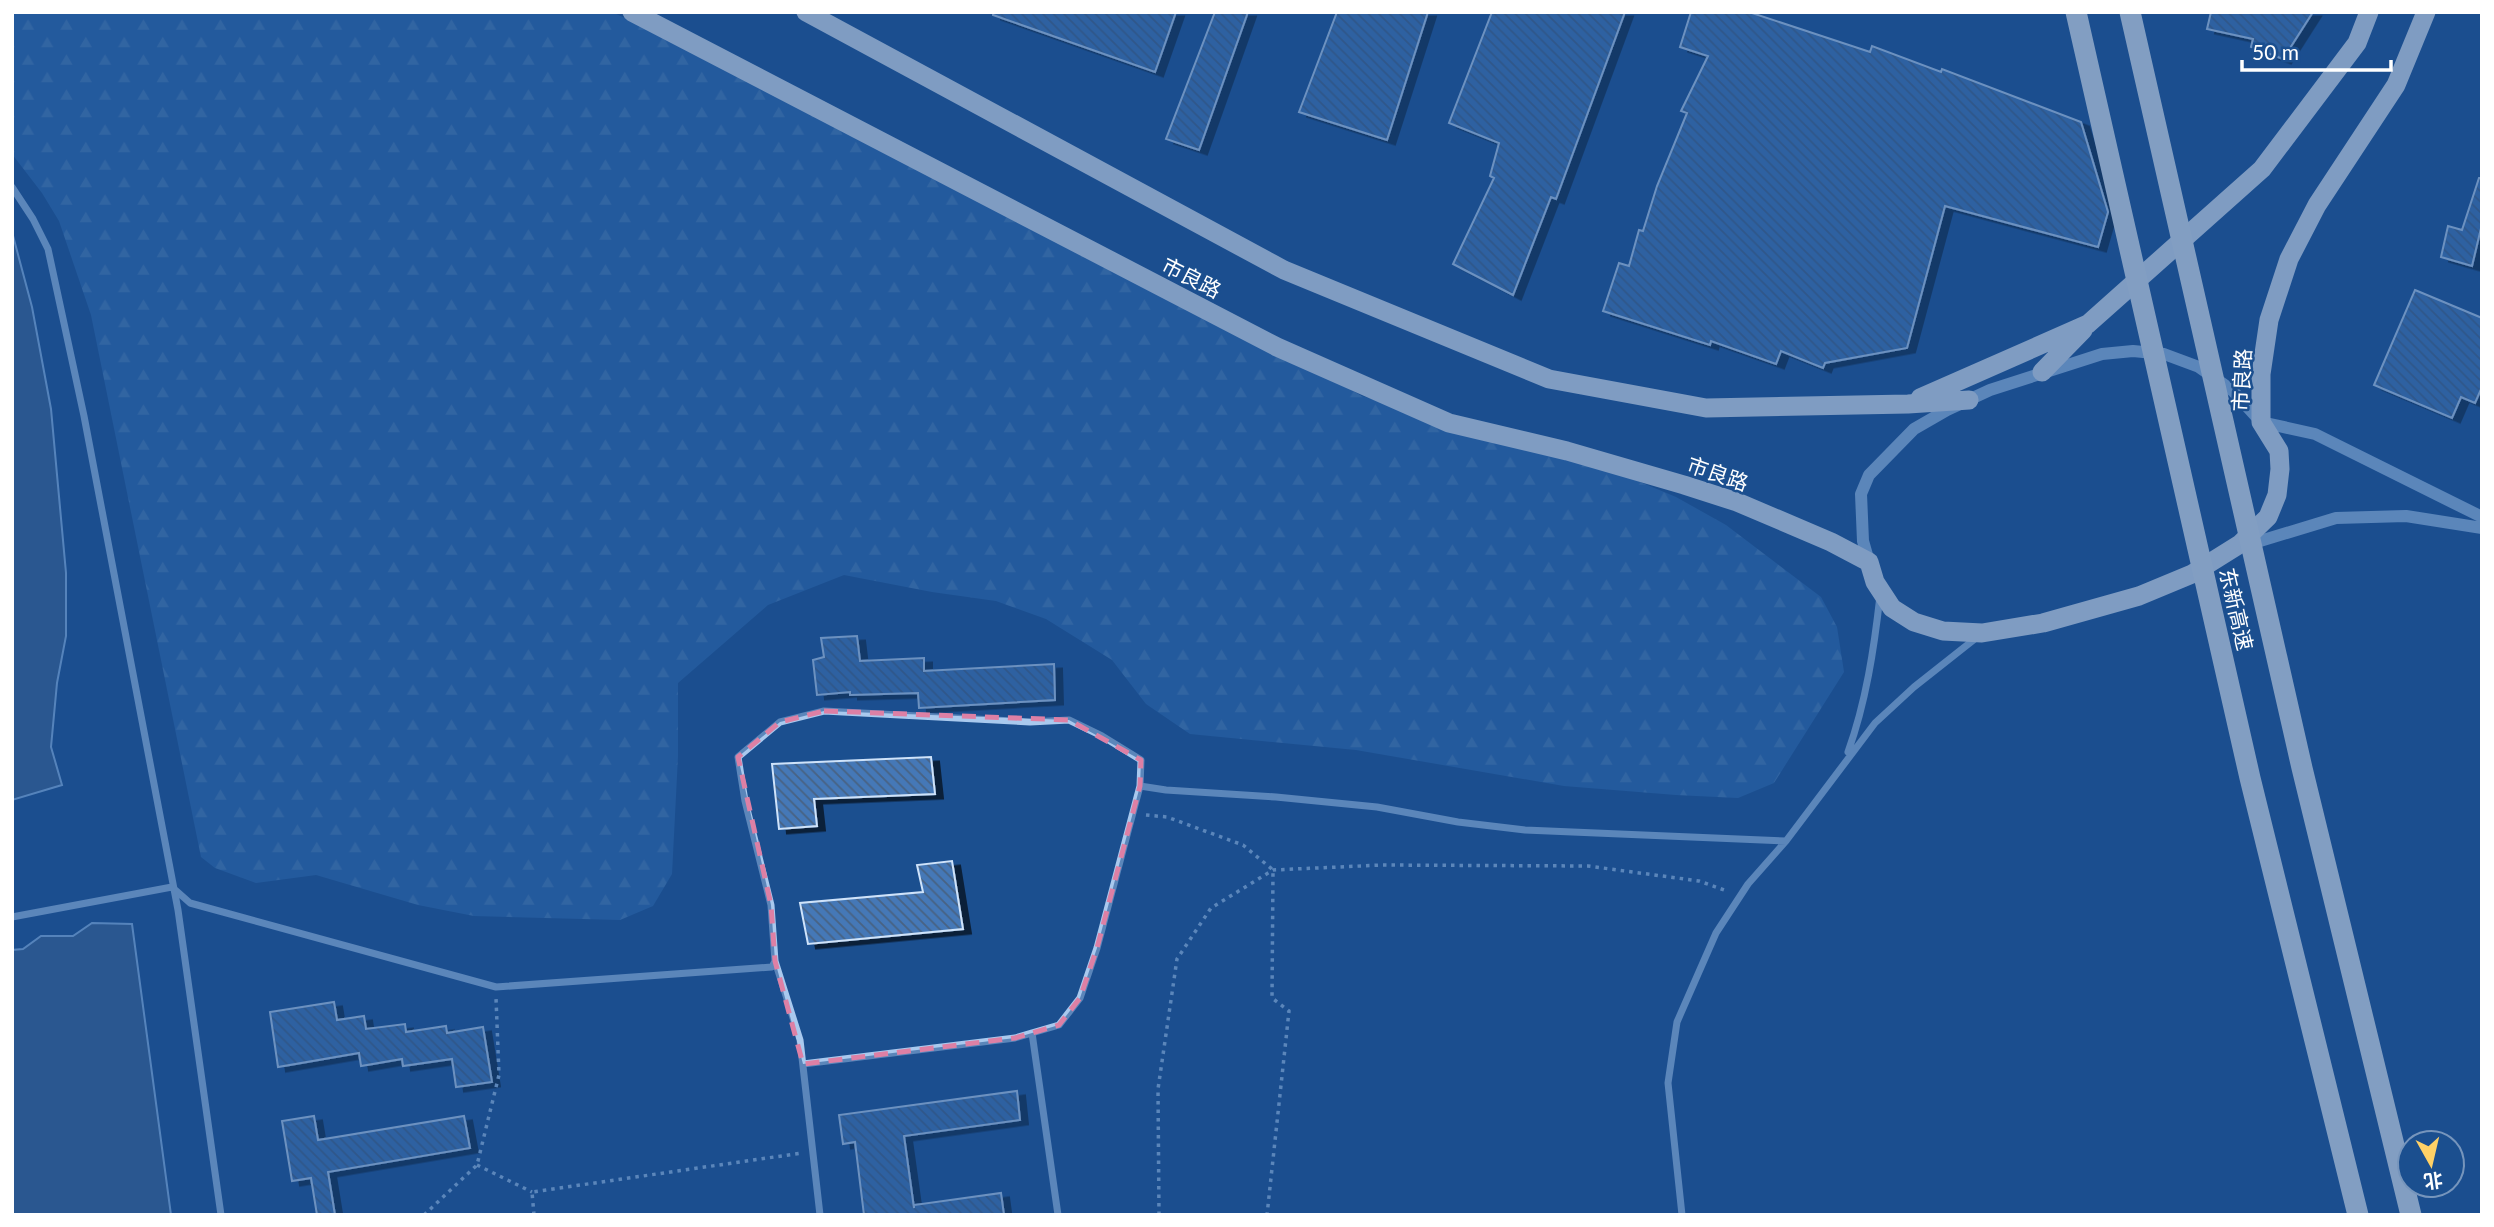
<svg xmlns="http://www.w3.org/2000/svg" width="2494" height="1227" font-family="Lato,'Noto Sans SC',sans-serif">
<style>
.forest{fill:url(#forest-firs)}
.water{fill:#3c6290;stroke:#9cc4f0;stroke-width:2}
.building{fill:url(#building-back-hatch);stroke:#cfe3fa;stroke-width:2;filter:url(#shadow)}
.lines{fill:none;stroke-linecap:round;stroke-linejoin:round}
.path{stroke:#a9c9ee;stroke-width:3.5;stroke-dasharray:3.5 5;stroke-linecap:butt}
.minor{stroke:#a9c9ee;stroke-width:7}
.tertiary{stroke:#a9c9ee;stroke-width:12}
.trunk{stroke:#f8faff;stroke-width:19}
.motorway{stroke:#fff;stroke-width:21}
.marked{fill:none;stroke:#dd80a5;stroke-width:5;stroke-dasharray:14 9;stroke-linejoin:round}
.labels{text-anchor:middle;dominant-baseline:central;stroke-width:5;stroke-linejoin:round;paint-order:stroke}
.street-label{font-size:21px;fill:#fff;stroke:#1b4f8f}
</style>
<defs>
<pattern id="forest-firs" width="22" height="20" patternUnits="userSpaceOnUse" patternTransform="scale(1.75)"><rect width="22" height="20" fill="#2e69ad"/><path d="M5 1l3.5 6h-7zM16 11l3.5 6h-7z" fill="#4d80b9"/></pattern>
<pattern id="building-back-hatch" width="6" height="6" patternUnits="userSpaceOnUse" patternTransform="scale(1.75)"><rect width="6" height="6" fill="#4478b7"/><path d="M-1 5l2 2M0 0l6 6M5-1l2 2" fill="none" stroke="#486282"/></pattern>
<filter id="shadow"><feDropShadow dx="8" dy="4.5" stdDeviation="0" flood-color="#0009"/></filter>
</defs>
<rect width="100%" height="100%" fill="#1b4f8f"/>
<path class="forest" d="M12,12H612L958,176L1362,396L1628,477L1676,497L1726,525L1821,597L1837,627L1844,672L1774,783L1738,798L1676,795L1564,786L1356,750L1190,734L1146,704L1112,660L1046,619L996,601L932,592L844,575L768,605L678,683V756L672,874L653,906L620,920L474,916L418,905L316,875L256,883L215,868L201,857L91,315L59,221L42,193L12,154Z"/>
<path class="water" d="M12,232L32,307L51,409L66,573V636L57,683L51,747L62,785L12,800Z
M92,923L132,924L171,1215H12V950L23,949L41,936H73Z"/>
<path class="building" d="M993,12H1176L1155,72L993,15Z
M1215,12H1248L1199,150L1166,139Z
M1337,12H1428L1387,140L1299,112Z
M1492,12H1625L1556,199L1551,197L1513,295L1453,264L1494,178L1490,176L1499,143L1449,123Z
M1691,12H1749L1870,52L1872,46L1941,72L1942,69L2081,122L2108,212L2098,247L1945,206L1907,348L1825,363L1823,368L1781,351L1776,364L1711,341L1710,345L1603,311L1619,263L1629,266L1639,230L1643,231L1657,186L1687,113L1681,111L1708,56L1680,47Z
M2211,12H2313L2283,59L2251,47L2253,39L2207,29Z
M2479,178H2482V224L2472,266L2441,257L2448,226L2462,230Z
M2415,290L2482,318V387L2475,403L2461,397L2452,418L2374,385Z
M857,636L860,661L924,658V671L1054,664L1055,700L919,708L918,693L850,695V692L817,695L813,660L824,657L821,638Z
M931,757L935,794L814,799L817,826L779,829L772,764Z
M952,861L963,929L808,944L800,903L923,892L917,865Z
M334,1002L337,1020L364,1016L366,1029L405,1024L406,1032L446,1026L447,1033L483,1027L492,1082L456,1087L452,1059L403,1066L402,1059L361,1066L359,1053L278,1067L270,1012Z
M1017,1091L1020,1120L904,1136L914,1208V1205L1001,1193L1004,1215H864L855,1142L843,1144L839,1115Z
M314,1116L318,1140L464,1116L470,1148L328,1172L335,1215H317L311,1178L292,1181L282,1121Z"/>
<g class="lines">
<path class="path" d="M1146,815L1167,817L1243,845L1273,870L1272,998L1289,1011L1267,1215
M477,1165L532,1192
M424,1215L477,1165L499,1075L496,998
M534,1215L532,1192L802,1153
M1159,1215L1158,1089L1177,959L1211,908L1273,870L1382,865L1588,866L1699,881L1727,891"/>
<path class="minor" d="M12,187L33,219L48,249L84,416L178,910L221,1215
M1848,752C1866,702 1874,649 1880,596
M12,917L172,887L190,903L496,987L772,967L775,961L771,905L745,801L738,757L780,722L824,711L1030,722L1069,720L1102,736L1141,760L1140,786L1166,790L1276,797L1377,807L1458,822L1525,830L1786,841L1875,723L1914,687L1976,638
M775,961L800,1040L820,1215
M1032,1033L1058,1215
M803,1064L1015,1038L1059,1025L1080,998L1097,948L1140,786
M1682,1215L1668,1083L1677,1022L1716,933L1748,884L1786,841"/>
<path class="tertiary" d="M2247,545L2336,518L2406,516L2482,528
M1869,562L1863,541L1861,494L1869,475L1914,429L1947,410L1990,390L2102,354L2133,351L2164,354L2199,367L2233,391L2261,422L2315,434L2482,517"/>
<path class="trunk" d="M632,12L1277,347L1449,423L1567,451L1684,485L1737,502L1831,542L1869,562L1875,582L1892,608L1914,622L1943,631L1982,633L2043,623L2139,596L2192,574L2240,544L2268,517L2277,495L2280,469L2279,451L2261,422V374L2269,320L2289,259L2317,205L2396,85L2426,12
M806,12L1284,270L1549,379L1706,408L1908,404L1969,400
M2042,372L2083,330
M1920,398L2088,324L2262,169L2357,43L2369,12"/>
<path class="motorway" d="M2076,12L2250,778L2358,1215
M2130,12L2302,768L2411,1215"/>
</g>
<path d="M0 0H2494V1227H0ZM824,711L1069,720L1141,760L1140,786L1097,948L1080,998L1059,1025L1015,1038L803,1064L775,961L771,905L738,757L780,722Z" fill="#1b4f8f" fill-opacity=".55" fill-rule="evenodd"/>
<path class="marked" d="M824,711L1069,720L1141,760L1140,786L1097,948L1080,998L1059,1025L1015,1038L803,1064L775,961L771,905L738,757L780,722Z"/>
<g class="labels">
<g class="street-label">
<text transform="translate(1192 277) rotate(27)">市良路</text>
<text transform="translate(2241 380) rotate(-87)">市良路</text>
<text transform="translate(1718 473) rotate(19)">市良路</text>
<text transform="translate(2237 609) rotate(77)">东新高速</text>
</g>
</g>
<rect width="2494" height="1227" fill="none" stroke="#ffffff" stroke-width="28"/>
<g transform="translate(2431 1164) rotate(172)"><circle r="33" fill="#1b4f8f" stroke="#7695bc" stroke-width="2"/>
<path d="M0-5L12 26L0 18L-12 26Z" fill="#ffd166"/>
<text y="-10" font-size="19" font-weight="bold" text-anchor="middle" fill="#ffffff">北</text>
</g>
<path d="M2242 60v10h149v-10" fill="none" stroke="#ffffff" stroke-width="3.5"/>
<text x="2252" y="60" font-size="21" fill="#ffffff" stroke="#1b4f8f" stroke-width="5" paint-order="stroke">50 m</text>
</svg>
